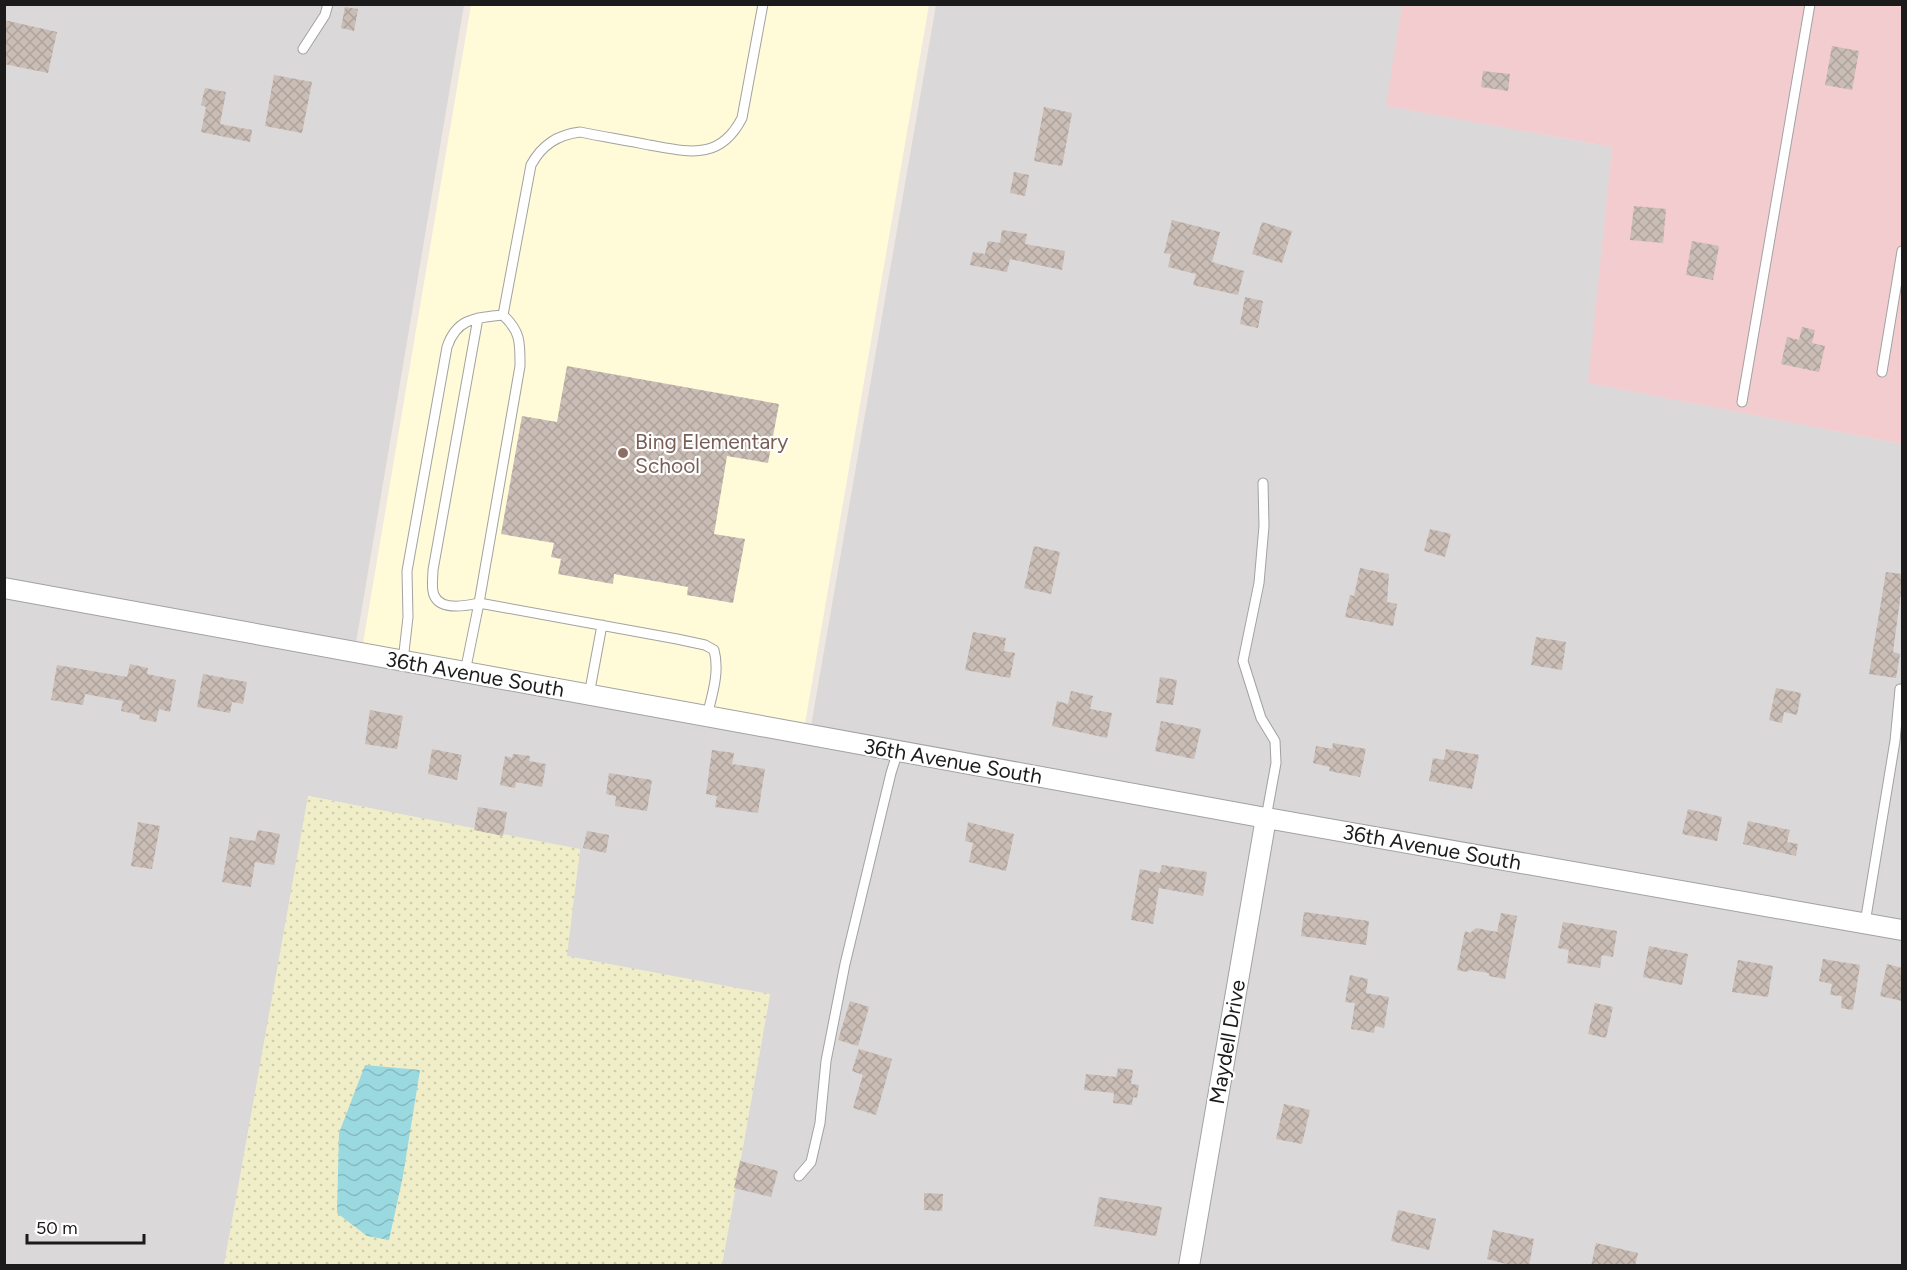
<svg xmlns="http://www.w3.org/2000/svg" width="1907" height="1270" font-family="Figtree,sans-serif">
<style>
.residential{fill:#dad8d8}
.commercial{fill:#f2cccf}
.education{fill:#fffad8}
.farmland{fill:url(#farmland-dots)}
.water{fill:url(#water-waves)}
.building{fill:url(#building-cross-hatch)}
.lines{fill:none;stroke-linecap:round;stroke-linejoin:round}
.lane-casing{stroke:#a2a2a2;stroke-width:11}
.street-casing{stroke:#a2a2a2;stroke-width:22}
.lane{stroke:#fff;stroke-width:9}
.street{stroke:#fff;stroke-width:20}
.education-dot{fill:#8d6e63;stroke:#fff;stroke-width:2}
.labels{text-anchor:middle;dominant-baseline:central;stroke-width:4.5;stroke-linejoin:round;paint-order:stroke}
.education-label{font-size:21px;fill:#785e54;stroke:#fff;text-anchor:start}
.street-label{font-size:21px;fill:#1b1b1b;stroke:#fff}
</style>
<defs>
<pattern id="farmland-dots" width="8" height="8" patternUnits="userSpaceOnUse" patternTransform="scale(1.5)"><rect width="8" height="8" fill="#f0eec8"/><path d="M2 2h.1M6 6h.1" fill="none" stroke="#cdccab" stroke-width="1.8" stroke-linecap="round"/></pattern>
<pattern id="water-waves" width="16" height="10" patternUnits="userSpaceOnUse" patternTransform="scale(1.5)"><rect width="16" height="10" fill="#9bd9e1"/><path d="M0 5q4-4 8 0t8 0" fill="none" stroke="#85bac0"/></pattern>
<pattern id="building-cross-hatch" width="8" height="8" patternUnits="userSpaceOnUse" patternTransform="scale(1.5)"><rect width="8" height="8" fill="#cabdb6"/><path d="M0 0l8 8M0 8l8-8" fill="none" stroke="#ada29c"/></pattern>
</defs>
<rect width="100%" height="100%" fill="#eee8e0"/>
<path class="residential" d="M4,5H464L356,643L5,579Z
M936,5H1402L1387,106L1612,147L1589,383L1902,444V921L1267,809L811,726Z
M4,598L1256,825L1181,1265H722L770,995L566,956L580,850L309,796L224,1265H5Z
M1272,828L1902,939V1265L1198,1266Z"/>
<path class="commercial" d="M1402,5H1902V444L1588,383L1612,147L1386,106Z"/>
<path class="education" d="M471,5H929L803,735L361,655Z"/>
<path class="farmland" d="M308,796L580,849L567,956L770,994L722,1265L224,1266Z"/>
<path class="water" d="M365,1065L420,1070L403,1176L389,1240L367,1236L337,1213L339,1133Z"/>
<path class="building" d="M345,7L358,9L354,31L341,28Z
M4,20L57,32L48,73L4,64Z
M1832,46L1859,51L1852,90L1825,85Z
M1483,71L1510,74L1508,91L1481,87Z
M274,75L312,82L302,133L265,126Z
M205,88L226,92L220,124L252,130L250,142L201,132L206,107L201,105Z
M1044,107L1072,113L1062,166L1034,161Z
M1014,172L1029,175L1025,196L1010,193Z
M1634,206L1666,209L1663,243L1630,240Z
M1172,220L1220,232L1212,262L1244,271L1238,295L1193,285L1196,274L1168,267L1171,254L1164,253Z
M1262,222L1292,231L1282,263L1252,254Z
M1002,230L1027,234L1025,244L1065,251L1062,270L1010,259L1007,272L970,265L973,252L985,254L988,241L1000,243Z
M1692,241L1719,246L1713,280L1686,275Z
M1245,297L1263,301L1258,328L1240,324Z
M1802,327L1815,330L1812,343L1825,346L1819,372L1781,364L1787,337L1799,340Z
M567,366L779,404L768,463L727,456L714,534L745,539L733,603L687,595L688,587L614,574L613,584L558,574L561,559L551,557L554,543L501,534L522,416L557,422Z
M1430,529L1451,534L1445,557L1424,551Z
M1034,546L1060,552L1051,594L1024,588Z
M1360,568L1389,574L1387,602L1397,604L1393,626L1345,617L1350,595L1354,596Z
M1886,572L1902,574V592H1901L1893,652L1900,654L1896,678L1869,674Z
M973,632L1006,638L1004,651L1015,653L1010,678L965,670Z
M1536,637L1566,642L1562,670L1531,665Z
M130,664L148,668L147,674L176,680L170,712L159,709L156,722L139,719L140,715L121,711L123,701L85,694L83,705L51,700L57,665L127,677Z
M203,674L247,682L243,704L232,702L230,713L197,707Z
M1160,677L1177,680L1173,705L1156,703Z
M1776,688L1801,693L1797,715L1784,712L1782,723L1769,720Z
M1071,691L1093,696L1090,709L1112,713L1107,738L1052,726L1057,701L1068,704Z
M370,710L403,716L397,749L365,744Z
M1161,721L1201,729L1194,759L1155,751Z
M1333,743L1366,749L1360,777L1329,771L1330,767L1313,763L1316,746L1332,749Z
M432,749L462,755L457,780L428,774Z
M1446,749L1479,755L1472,789L1429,781L1433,758L1444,760Z
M712,750L734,753L732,764L765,769L758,813L715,807L717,796L706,794Z
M513,754L530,756L529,761L546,764L542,787L516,782L515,788L500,785L505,756L512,758Z
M609,773L652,780L647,811L615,806L616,796L606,794Z
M478,807L507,812L503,836L474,830Z
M1688,809L1722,817L1717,841L1682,834Z
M1748,821L1790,830L1787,842L1798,844L1796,856L1743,844Z
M138,822L160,826L152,869L131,866Z
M968,822L1014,834L1006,871L969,862L973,843L965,841Z
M258,830L280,834L274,865L255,862L251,887L222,882L230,837L255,841Z
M587,831L609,835L606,853L583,848Z
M1162,865L1207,872L1203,896L1159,888L1153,924L1131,920L1140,869L1160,873Z
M1304,912L1369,921L1366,945L1301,936Z
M1501,913L1517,916L1505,979L1489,976V973L1470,970L1467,972L1457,970L1465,931L1470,933L1476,928L1497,932Z
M1563,922L1617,931L1613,957L1602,955L1600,968L1567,963L1569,950L1558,948Z
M1649,946L1688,954L1682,985L1643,977Z
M1823,959L1860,965L1853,1010L1841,1008L1842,996L1830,995L1832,984L1819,981Z
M1738,960L1773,966L1768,997L1732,992Z
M1887,964L1902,968V1001L1880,996Z
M1350,975L1368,979L1366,993L1389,997L1384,1028L1375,1026L1374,1033L1351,1029L1355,1003L1345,1002Z
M850,1001L869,1007L858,1046L838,1040Z
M1595,1003L1613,1007L1606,1038L1588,1034Z
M859,1049L892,1059L876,1115L853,1108L863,1075L852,1071Z
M1118,1068L1133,1070L1131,1084L1139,1085L1137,1098L1133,1097L1132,1105L1113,1103L1114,1093L1084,1090L1086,1074L1116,1077Z
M1284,1104L1310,1110L1302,1144L1276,1139Z
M740,1161L778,1171L771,1197L734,1188Z
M924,1193L943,1194L942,1211L924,1210Z
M1099,1197L1162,1207L1156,1236L1094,1226Z
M1398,1210L1436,1219L1429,1250L1391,1241Z
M1493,1230L1534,1239L1529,1266H1514L1487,1259Z
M1596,1243L1638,1253L1635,1266H1591Z"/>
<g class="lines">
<g class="lane-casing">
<path id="lane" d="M303,49L325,15L328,4
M478,318L433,570C433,577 431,588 434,595C440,611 466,606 479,603L520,366C520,343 521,332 503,315L531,165C542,145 557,135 580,132C603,137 626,140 649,145C689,152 720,161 742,118L763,4
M1882,372L1902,251
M1742,402L1810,4
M1263,483L1264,526L1259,583L1243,661L1261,718L1275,741L1276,763L1266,818
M403,661L408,617L407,571L447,347C457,318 475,318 503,315
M465,672L479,603L677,639L705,645L714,650C720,672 712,695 707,716
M589,695L602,625
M1865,923L1895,741L1900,689
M799,1176L811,1162L820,1123L826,1061L845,964L891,773L898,751"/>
</g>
<g class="street-casing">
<path id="street" d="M4,588L1266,818L1902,930
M1189,1266L1266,818"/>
</g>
<use href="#lane" class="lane"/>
<use href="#street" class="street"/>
</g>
<circle class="education-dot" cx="623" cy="453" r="6"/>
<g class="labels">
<g class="education-label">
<text x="635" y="441">Bing Elementary<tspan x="635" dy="24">School</tspan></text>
</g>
<g class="street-label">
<text transform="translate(475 674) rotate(10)">36th Avenue South</text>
<text transform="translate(953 761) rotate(10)">36th Avenue South</text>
<text transform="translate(1432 847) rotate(10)">36th Avenue South</text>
<text transform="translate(1227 1042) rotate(-80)">Maydell Drive</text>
</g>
</g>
<rect width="1907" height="1270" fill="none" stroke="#1b1b1b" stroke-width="12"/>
<path d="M27 1234v9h117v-9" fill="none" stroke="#1b1b1b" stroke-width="3"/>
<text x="36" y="1234" font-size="18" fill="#1b1b1b" stroke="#ffffff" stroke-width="4.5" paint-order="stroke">50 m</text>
</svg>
